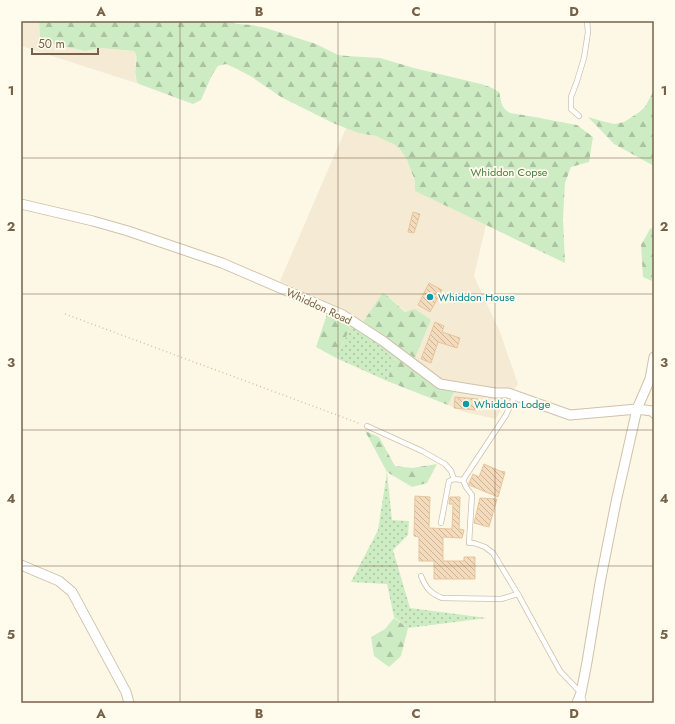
<svg xmlns="http://www.w3.org/2000/svg" width="675" height="724" font-family="Jost,sans-serif">
<style>
.residential{fill:#f5ebd4}
.grass{fill:url(#grass-dots)}
.forest{fill:url(#forest-firs)}
.building{fill:url(#building-back-hatch);stroke:#e7c49c}
.lines{fill:none;stroke-linecap:round;stroke-linejoin:round}
.service-casing{stroke:#d0c1ab;stroke-width:6}
.minor-casing{stroke:#d0c1ab;stroke-width:11}
.path{stroke:#d9bf9f;stroke-width:1.5;stroke-dasharray:1 3;stroke-linecap:butt}
.service{stroke:#fff;stroke-width:4.5}
.minor{stroke:#fff;stroke-width:9}
.grid{fill:none;stroke:#786149;stroke-width:1;stroke-opacity:0.55}
.culture-dot{fill:#0f9aa8;stroke:#fffbed;stroke-width:1.5}
.labels{text-anchor:middle;dominant-baseline:central;stroke-width:3.5;stroke-linejoin:round;paint-order:stroke}
.park-label{font-size:11px;fill:#497f41;stroke:#fffbed}
.culture-label{font-size:11px;fill:#0d838f;stroke:#fffbed;text-anchor:start}
.street-label{font-size:11px;fill:#786149;stroke:#fffbed}
.neatline{fill:none;stroke:#786149;stroke-width:1.5}
.grid-label{font-size:13px;text-anchor:middle;font-weight:bold;fill:#786149}
</style>
<defs>
<pattern id="grass-dots" width="8" height="8" patternUnits="userSpaceOnUse"><rect width="8" height="8" fill="#cdecc3"/><path d="M2 2h.1M6 6h.1" fill="none" stroke="#abc3a0" stroke-width="1.8" stroke-linecap="round"/></pattern>
<pattern id="forest-firs" width="22" height="20" patternUnits="userSpaceOnUse"><rect width="22" height="20" fill="#cdecc3"/><path d="M5 1l3.5 6h-7zM16 11l3.5 6h-7z" fill="#abc3a0"/></pattern>
<pattern id="building-back-hatch" width="6" height="6" patternUnits="userSpaceOnUse"><rect width="6" height="6" fill="#f4dbbc"/><path d="M-1 5l2 2M0 0l6 6M5-1l2 2" fill="none" stroke="#cab59b"/></pattern>
</defs>
<rect width="100%" height="100%" fill="#fdf8e6"/>
<path class="residential" d="M21,21H39L40,36L43,41L47,43L85,51L100,48L134,51L136,54L135,77L139,84L21,46Z
M346,128L358,133L376,136L395,145L400,148L407,160L412,171L415,184L416,191L486,225L474,276L500,332L518,384L505,402L496,419L464,412L448,405L454,392L439,385L411,365L415,358L431,320L406,312L383,292L363,322L349,313L280,281Z"/>
<path class="grass" d="M352,324L396,355L387,381L336,358Z
M387,472L392,520L409,521L408,535L393,550L410,608L487,618L408,628L394,617L387,584L351,582L378,530Z"/>
<path class="forest" d="M39,21H228L237,24L252,25L266,28L316,44L338,55L347,56L380,58L414,68L481,84L490,87L499,92C502,102 500,107 510,113L541,118L545,119L577,125L593,137L589,162L571,167L565,183L564,200L563,218L565,263L415,191V184L414,178L407,160L400,149L395,145L376,136L358,133L333,123L281,97L252,77L235,68L226,64L218,66L212,75L201,100L193,104L139,84C130,73 141,59 134,51L100,48L85,51L47,43C38,39 40,30 39,21Z
M654,90V166L614,144L588,117L602,121L614,124L624,122L638,113L645,107Z
M654,227V257L652,281L643,277L641,245L650,229Z
M383,292L405,312L415,309L431,320L415,358L363,322Z
M327,314L352,324L336,358L316,347Z
M396,355L439,385L454,392L448,405L387,381Z
M365,431L379,437L395,466L412,468L437,464L427,483L412,487L387,472Z
M394,618L408,628L401,656L389,667L374,656L371,637L385,629Z"/>
<path class="building" d="M413,212L420,214L414,233L408,232Z
M429,283L442,290L430,312L418,305Z
M435,322L444,326L442,332L460,338L457,348L438,342L431,363L421,359Z
M455,397L478,399L476,410L454,408Z
M484,464L500,471L505,472L498,497L469,485V483L473,474L479,477Z
M415,496L430,497L429,528L452,529L453,504H449L450,497H460L459,529L464,530L462,538L443,537V561H464V557H475V579H434V561H419V537L414,536Z
M480,498L497,499L489,527L474,523Z"/>
<g class="lines">
<g class="service-casing">
<path id="service" d="M579,116L571,109V97L577,81L584,58L588,32L587,21
M367,426L422,451L445,464L451,471L454,479
M463,480L466,487L472,495L469,543H474L485,547L493,553L519,596L560,671L581,693L584,703
M441,523L449,481L454,479L463,480L506,415L515,396
M421,576C426,588 430,593 442,598L501,599L518,594"/>
</g>
<g class="minor-casing">
<path id="minor" d="M21,204L93,221L128,231L222,263L343,315L383,341L440,384L464,388L495,393H508L570,415L615,411L637,409L652,411L654,413
M21,565L59,581L72,592L126,692L129,703
M577,703L581,693L587,662L600,583L616,502L637,409L650,379L654,357"/>
</g>
<path class="path" d="M65,314L361,424"/>
<use href="#service" class="service"/>
<use href="#minor" class="minor"/>
</g>
<path class="grid" d="M180,21V703M338,21V703M495,21V703M21,158H654M21,294H654M21,430H654M21,566H654"/>
<g class="culture-dot">
<circle cx="430" cy="297" r="4"/>
<circle cx="466" cy="404" r="4"/>
</g>
<g class="labels">
<g class="park-label">
<text x="509" y="172">Whiddon Copse</text>
</g>
<g class="culture-label">
<text x="438" y="297">Whiddon House</text>
<text x="474" y="404">Whiddon Lodge</text>
</g>
<g class="street-label">
<text transform="translate(319 306) rotate(25)">Whiddon Road</text>
</g>
</g>
<rect width="675" height="724" fill="none" stroke="#fffbed" stroke-width="44"/>
<path d="M32 48v6h66v-6" fill="none" stroke="#786149" stroke-width="2"/>
<text x="38" y="48" font-size="12" fill="#786149" stroke="#fffbed" stroke-width="3" paint-order="stroke">50 m</text>
<rect x="22" y="22" width="631" height="680" class="neatline"/>
<g class="grid-label">
<text x="101" y="16">A</text>
<text x="259" y="16">B</text>
<text x="416" y="16">C</text>
<text x="574" y="16">D</text>
<text x="11" y="95">1</text>
<text x="664" y="95">1</text>
<text x="11" y="231">2</text>
<text x="664" y="231">2</text>
<text x="11" y="367">3</text>
<text x="664" y="367">3</text>
<text x="11" y="503">4</text>
<text x="664" y="503">4</text>
<text x="11" y="639">5</text>
<text x="664" y="639">5</text>
<text x="101" y="718">A</text>
<text x="259" y="718">B</text>
<text x="416" y="718">C</text>
<text x="574" y="718">D</text>
</g>
</svg>
